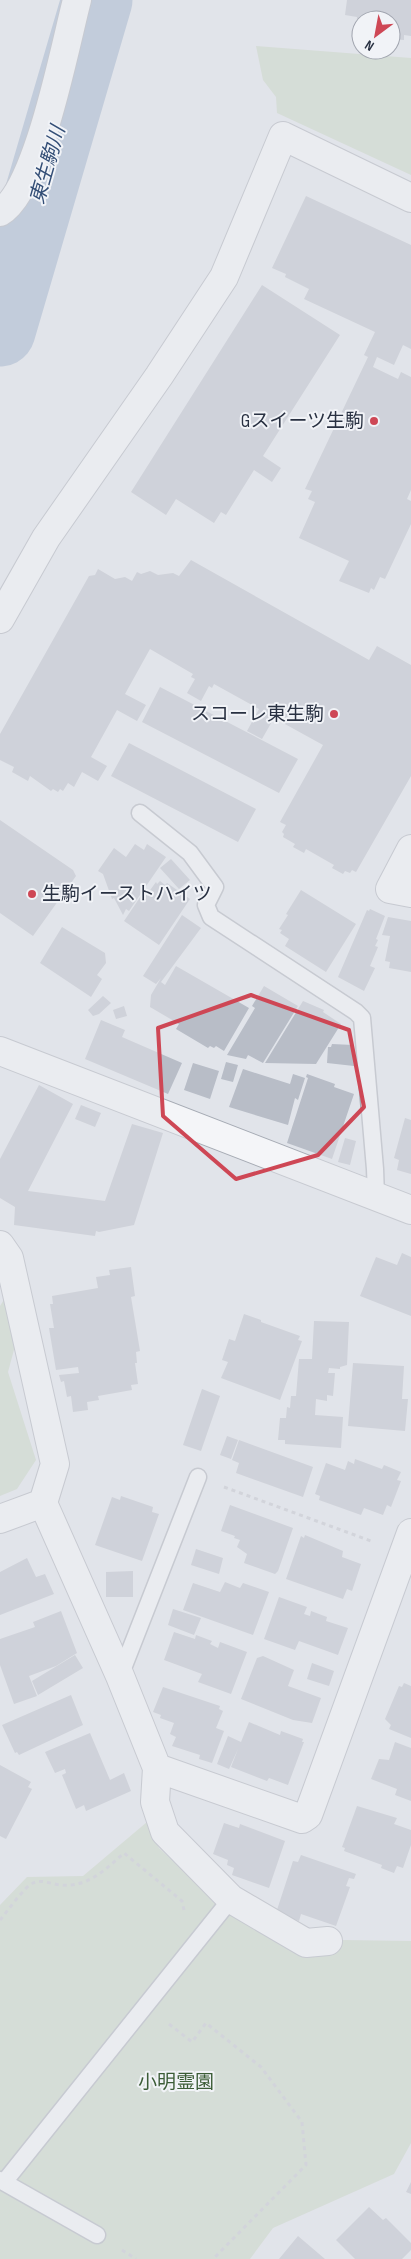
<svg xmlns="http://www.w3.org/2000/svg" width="411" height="2259" font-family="'Sofia Sans Condensed','Noto Sans JP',sans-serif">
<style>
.green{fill:#c6d4c2}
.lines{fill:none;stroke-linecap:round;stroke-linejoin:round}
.stream{stroke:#9cb0ca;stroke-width:12}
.river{stroke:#9cb0ca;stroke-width:71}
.building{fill:#b8bdc7}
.lane-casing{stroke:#a6abb4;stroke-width:19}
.street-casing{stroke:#a6abb4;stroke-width:30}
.path{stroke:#bfc2c9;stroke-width:3;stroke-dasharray:4 4;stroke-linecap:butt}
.lane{stroke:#f4f5f8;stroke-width:16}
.street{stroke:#f4f5f8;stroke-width:28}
.marked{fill:none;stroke:#ce4755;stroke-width:4;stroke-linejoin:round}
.poi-dot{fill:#ce4755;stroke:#f1f3f7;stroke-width:2}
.labels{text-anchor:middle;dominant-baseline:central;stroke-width:4;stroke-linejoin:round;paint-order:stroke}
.poi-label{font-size:19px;fill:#293142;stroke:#f1f3f7;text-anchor:end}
.park-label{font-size:19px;fill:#3c5d37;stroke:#f1f3f7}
.water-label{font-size:20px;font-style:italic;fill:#334e76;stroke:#f1f3f7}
</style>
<rect width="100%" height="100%" fill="#e1e4ea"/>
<path class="green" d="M256,46L411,58V175L277,113L276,97L263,80Z
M5,1298L15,1346L8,1372L36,1460L17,1489L0,1496V1306Z
M147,1822L159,1848L233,1917L316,1954L343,1940L411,1941V2143L394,2174L273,2228L250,2259H0V1905L27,1877L83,1876Z"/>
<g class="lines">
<path class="stream" d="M0,235L30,226"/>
<path class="river" d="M0,331L97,0"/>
</g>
<path class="building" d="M347,0H411V36L404,35V40L391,39V20H361V32H356L357,17L345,15Z
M306,196L411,245V349L403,345L394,365L377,357L373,367L398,379L401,372L411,377V490L407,499L411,501V524L385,579L380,577L374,590L371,588L369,593L339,581L349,561L299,538L315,502L308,499L312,491L305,489L368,357L364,355L375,332L304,299L309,289L285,277L286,274L272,268Z
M262,285L340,335L263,456L281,468L272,482L254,470L226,515L221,512L214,523L176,499L166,515L131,492Z
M191,560L369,660L377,646L411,665V776L356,872L352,870L350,873L345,871L343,874L332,868L334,865L306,849L304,853L293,847L295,844L283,837L284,834L282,832L286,825L280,822L323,745L274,718L262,739L247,731L259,709L214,684L212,688L209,686L201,701L187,693L195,679L191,677L193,674L150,649L125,694L146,705L137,721L117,710L91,757L107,766L98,781L82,772L74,787L68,783L63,791L60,789L58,792L53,789L51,791L30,776L28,781L12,772L14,767L0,760V734L89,576L95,575L98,569L115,579L125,577L132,581L137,572L141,574L150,571L158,575L173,573L179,576Z
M160,687L298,759L279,793L142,722Z
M129,743L256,809L238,842L111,776Z
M0,820L73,870L76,876L33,936L0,913Z
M135,844L144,850L147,844L166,857L129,911L126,909L123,915L114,898L112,899L103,874L98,871L114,848L126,857Z
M171,859L190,880L179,889L160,868Z
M160,881L165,885L167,883L190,899L159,945L124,921L145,890L148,893L156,882L157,884Z
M301,890L356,924L326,972L285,946L289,939L280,933L282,930L279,929L288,915L286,914Z
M370,909L385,916L376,939L378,940L375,946L378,947L370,966L375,968L364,991L338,977L367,910L369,911Z
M182,915L201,928L161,982L165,985L176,966L249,1008L224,1051L216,1046L214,1048L210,1046L208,1048L176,1029L179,1024L150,1007L151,995L161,978L156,984L143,976Z
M388,917L411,921V972L389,968L390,962L385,961L390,936L382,935Z
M62,927L105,953L106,963L97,975L102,979L91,997L40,963Z
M264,986L298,1006L263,1063L248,1055L246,1059L227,1055L255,1008L252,1006Z
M103,996L111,1003L99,1014L93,1016L88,1010Z
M303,1001L324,1010L323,1012L341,1024L316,1064L265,1063Z
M124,1006L127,1016L116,1019L113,1010Z
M101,1020L125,1030L122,1037L182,1063L168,1094L85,1059Z
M332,1044L353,1045L354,1066L327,1063L328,1047H331Z
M226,1062L238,1065L233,1082L221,1079Z
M193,1063L219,1071L210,1099L184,1090Z
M243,1069L290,1084L293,1074L305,1078L298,1100L295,1098L288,1125L229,1107Z
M307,1074L335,1084L334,1087L354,1094L332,1159L287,1143L308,1078L306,1077Z
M39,1085L73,1104L28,1191L105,1201L132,1124L163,1133L134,1225L99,1232L96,1231L95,1236L14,1225L15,1207L0,1198V1159Z
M81,1105L101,1113L95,1127L75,1119Z
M405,1118L411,1120V1174L397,1170L399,1160L394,1158Z
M345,1138L356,1141L350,1165L338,1162Z
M402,1253L411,1257V1316L360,1296L376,1257L397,1265Z
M131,1267L135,1296L131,1297L140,1351L136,1352L137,1363H135L138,1384L131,1385L132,1390L98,1396L99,1400L87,1402L88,1410L73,1412L71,1396L67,1397L64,1381L61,1382L59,1375L79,1373L78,1367L56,1370L49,1328H54L50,1304H53L52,1296L98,1288L96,1277L110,1275L109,1270Z
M244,1314L261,1320V1322L300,1336L298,1340L302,1341L280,1400L221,1378L228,1362L222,1360L229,1339L235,1341Z
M314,1321L349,1322L347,1365L340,1367V1369L329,1368L328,1373H335L333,1396L327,1395V1401L316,1399L315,1415L343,1417L341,1448L285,1444V1440H278L280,1418H286L287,1407L290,1408L291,1396H296L299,1359H312Z
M353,1363L404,1366L402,1399H408L405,1431L348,1426Z
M202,1389L220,1396L201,1451L183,1445Z
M227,1436L238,1440L231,1459L220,1455Z
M239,1440L313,1467L303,1497L236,1473L239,1463L232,1460Z
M355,1459L382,1469L384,1465L401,1472L397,1480L401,1481L391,1507L387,1505L383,1515L364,1508L361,1515L319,1500L320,1496L315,1494L326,1463L345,1470L348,1461L354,1464Z
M121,1496L153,1507L152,1512L159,1514L142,1561L95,1545L112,1497L120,1500Z
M230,1505L293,1528L278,1571L275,1574L244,1563L247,1554L237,1547L240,1540L234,1538L235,1536L221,1531Z
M305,1535L343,1551L342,1557L361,1564L352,1591L347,1589L343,1599L286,1579L301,1536L304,1538Z
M196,1549L223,1558L219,1574L191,1565Z
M27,1558L36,1577L45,1574L54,1594L0,1615V1572Z
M133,1571V1597H106V1572Z
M225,1582L240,1588L243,1583L269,1592L253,1635L183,1610L193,1583L220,1592Z
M279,1597L307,1607L304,1614L310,1616L311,1611L327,1617L326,1621L348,1628L338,1655L299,1641L295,1650L264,1639Z
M173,1609L201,1618L194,1635L168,1625Z
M61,1611L77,1653L56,1666L29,1676L37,1696L14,1704L0,1665V1639L35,1627L33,1622Z
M174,1632L195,1639L196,1635L212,1641L210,1644L218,1648L220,1642L247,1652L231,1694L198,1682L202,1674L164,1660Z
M75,1655L83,1668L38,1695L32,1681Z
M263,1656L294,1670L288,1686L321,1698L312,1723L293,1720L241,1699L257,1658Z
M312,1663L334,1671L329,1686L307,1679Z
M404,1683L411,1686V1738L389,1729L391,1725L385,1719L399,1686L402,1687Z
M163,1687L220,1706L219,1709L223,1711L216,1728L224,1731L212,1763L199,1759L200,1755L172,1746L176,1737L170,1734L174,1723L160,1718L161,1715L153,1712Z
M71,1695L83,1725L19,1755L17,1752L15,1753L2,1725Z
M249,1722L280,1735L281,1731L303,1739L302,1742H304L288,1785L269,1778L267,1781L231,1767L238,1749L229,1769L217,1764L228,1736L241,1742Z
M90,1733L110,1780L124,1773L131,1791L86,1811L84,1805L76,1809L62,1775L66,1773L65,1769L55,1773L45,1752Z
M395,1742L411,1748V1801L395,1795L397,1789L371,1779L379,1759L389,1760Z
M0,1765L31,1782L28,1787L32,1789L6,1839L0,1836Z
M357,1806L397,1818L394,1824L411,1830V1845L403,1868L397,1866L394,1873L381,1868L382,1865L344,1851L345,1848L342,1847Z
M224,1823L239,1828L240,1824L285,1841L269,1888L232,1875L234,1868L227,1865L228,1860L213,1854Z
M301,1855L356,1874L354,1879L349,1878L346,1886L350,1887L336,1926L301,1914L299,1921L276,1913L293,1861L298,1862Z
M411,2182V2194L406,2192Z
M369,2207L383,2220L386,2218L411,2243V2250L402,2259H355L336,2240Z
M298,2236L325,2259H279Z"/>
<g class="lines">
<g class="lane-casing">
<path id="lane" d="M140,813L190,853L215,887L206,905L211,917L356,1012L362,1018L375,1169L376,1196
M120,1676L198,1477
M0,2180L97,2235
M5,2181L231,1899"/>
</g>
<g class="street-casing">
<path id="street" d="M0,212C38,191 65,45 77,0
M0,619L46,538L159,376L224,277L283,136L411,198
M411,849L390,889L411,893
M0,1051L411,1210
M0,1245L9,1258L55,1464L43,1503L120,1676L157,1768L302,1819L308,1815L411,1533
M0,1519L43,1503
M157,1768L155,1802L165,1832L231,1899L306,1943L328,1941"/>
</g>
<path class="path" d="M224,1487L371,1541
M0,1920C7,1912 24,1887 33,1883C42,1879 51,1884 60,1885C87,1888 105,1870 124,1853L182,1901L184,1910
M169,2024L192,2042L206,2023L261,2067L302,2122L306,2165L213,2259
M122,2250L136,2259"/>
<use href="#lane" class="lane"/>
<use href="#street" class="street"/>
</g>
<path d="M0 0H411V2259H0ZM251,995L349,1030L364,1107L318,1155L236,1179L163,1116L158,1028Z" fill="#e1e4ea" fill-opacity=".55" fill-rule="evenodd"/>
<path class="marked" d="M251,995L349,1030L364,1107L318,1155L236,1179L163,1116L158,1028Z"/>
<g class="poi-dot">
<circle cx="374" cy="421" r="5"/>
<circle cx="334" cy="714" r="5"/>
<circle cx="32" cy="894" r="5"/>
</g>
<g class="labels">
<g class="poi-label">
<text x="364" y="421">Gスイーツ生駒</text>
<text x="324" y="714">スコーレ東生駒</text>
<text x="42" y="894" text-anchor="start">生駒イーストハイツ</text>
</g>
<g class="park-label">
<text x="176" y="2082">小明霊園</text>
</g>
<g class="water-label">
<text transform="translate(48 165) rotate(-74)">東生駒川</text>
</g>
</g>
<g transform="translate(376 35) rotate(212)"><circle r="24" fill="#f1f3f7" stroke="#a1a5af"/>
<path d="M0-4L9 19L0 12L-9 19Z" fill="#ce4755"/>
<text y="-8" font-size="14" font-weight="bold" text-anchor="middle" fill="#293142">N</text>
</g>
</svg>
